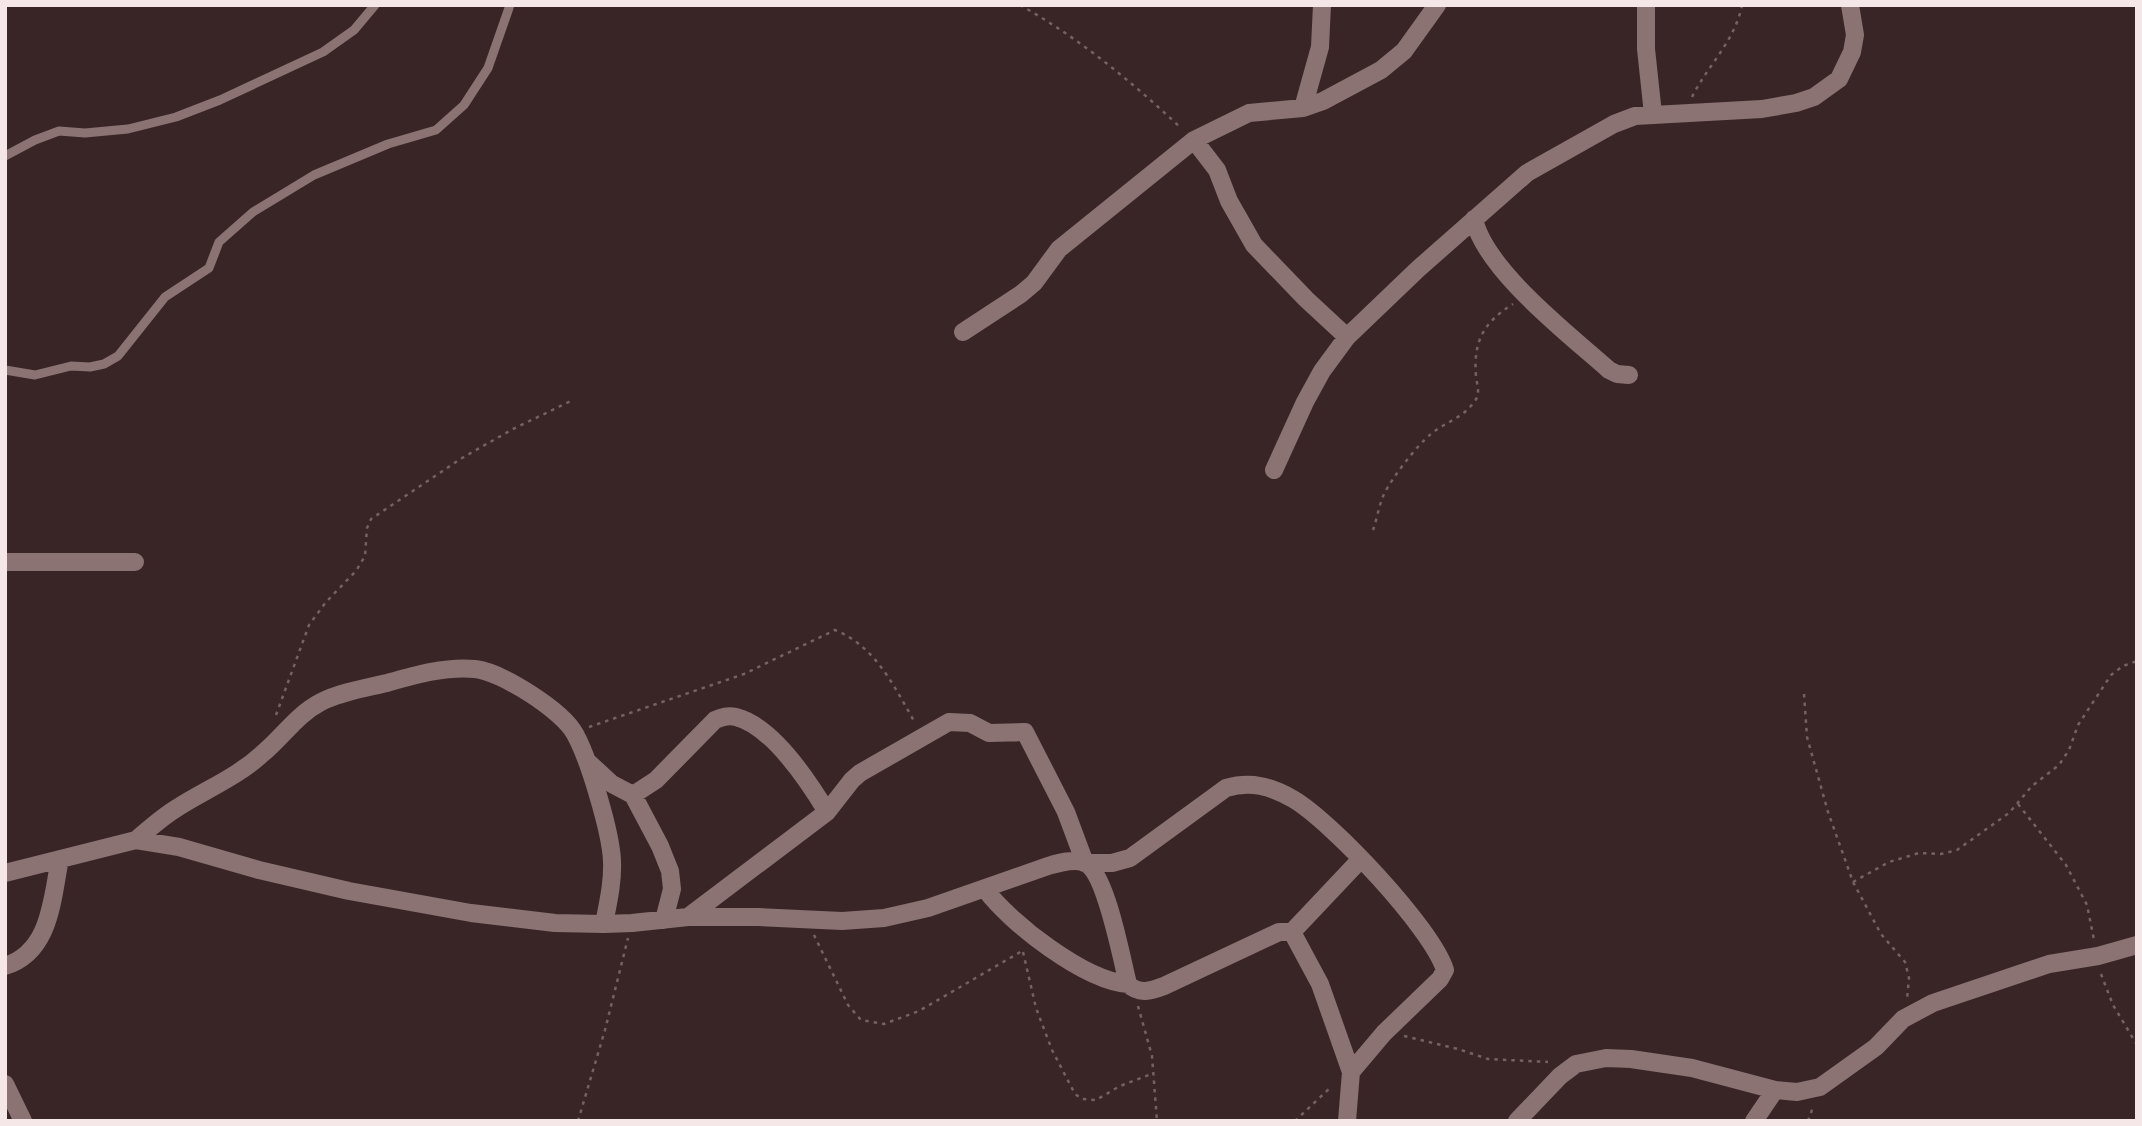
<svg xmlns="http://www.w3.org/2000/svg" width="2142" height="1126" font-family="Overpass,sans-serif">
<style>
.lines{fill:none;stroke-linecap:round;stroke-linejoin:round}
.path{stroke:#746263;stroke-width:2.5;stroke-dasharray:3.5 5;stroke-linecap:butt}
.service{stroke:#8b7273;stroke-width:9}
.minor{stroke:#8b7273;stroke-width:18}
</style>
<rect width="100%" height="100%" fill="#3a2526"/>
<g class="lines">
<path class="path" d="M1020,5C1079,38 1132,82 1181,128
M1692,97C1708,65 1735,41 1742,5
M1373,530C1377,519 1379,505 1384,494C1392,478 1417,445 1431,434C1445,422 1463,418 1474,402C1481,394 1477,386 1476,376C1473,341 1484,322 1513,304
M1804,694L1807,737L1828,812L1853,882L1881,934L1905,962L1909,978L1907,999
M276,715L309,625L326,602L356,571L365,556L367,528L371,519L462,458L513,429L571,401
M589,727L744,674L835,630C875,646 894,686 914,721
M2018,804L2066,865L2087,905L2094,940
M1853,882L1889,862L1919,853L1941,854L1957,850L2009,813L2032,786L2059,765L2069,750L2078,725L2111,675L2123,666L2137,661
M814,935L848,1005L861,1020L884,1024L919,1011L1022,951
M1023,952L1036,1008L1052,1050L1075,1094L1082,1099L1096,1100L1120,1086L1154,1073
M2101,974L2113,1005L2137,1045
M1138,1006L1152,1056L1157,1121
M1404,1036L1458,1049L1488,1059L1548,1062
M578,1121L605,1030L628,938
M1295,1121L1331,1087
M1808,1121L1813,1107"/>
<path class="service" d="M5,156L35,140L59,131L85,133L128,129L176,117L220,100L323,52L354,30L375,5
M5,370L35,375L71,366L90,367L104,364L118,356L165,297L209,268L219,242L253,212L314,175L388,144L436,130L464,105L488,68L510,5"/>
<path class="minor" d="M1646,5V49L1653,114
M1303,108L1320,47L1322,5
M1194,140L1217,170L1229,201L1254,245L1306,299L1347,337
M1474,219C1485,270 1570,335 1609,370L1617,374L1629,375
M963,332L1021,294L1034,283L1059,249L1194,140L1249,113L1303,108L1323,101L1381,70L1404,51L1437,5
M1274,470L1305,402L1322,371L1347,337L1418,269L1527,173L1614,124L1635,116L1762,109L1796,103L1814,97L1839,79L1852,52L1855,35L1850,5
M5,562H135
M587,761L612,784L633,795L660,846L670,871L672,889L664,920
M633,795L656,780L715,720C722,717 728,715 736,717C772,726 809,782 827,812
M136,840C149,829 162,817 177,808C205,790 237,777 262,754C283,737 296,715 321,702C341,692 366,688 387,683C415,675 446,666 475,669C502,672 563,711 575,734C589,759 611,833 612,861C613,882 608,903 604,924
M5,873L136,840L179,847L259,870L349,891L471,913L555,923L604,924L632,923L688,917H758L842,921L884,918L928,908L1048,866C1058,863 1075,858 1085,863C1106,872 1122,961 1128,984C1139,995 1151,991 1164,986L1279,932H1292L1320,984L1351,1072L1347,1121
M985,889C1010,923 1085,981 1128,984
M688,917L827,812L852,780L860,773L949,722L970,723L989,733L1025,732L1066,812L1085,863H1112L1130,858L1226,788C1251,781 1270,786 1293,799C1331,821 1432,928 1445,970L1440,979L1384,1033L1351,1072
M1292,932L1360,860
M5,966C51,952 52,898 60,859
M5,1084L23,1121
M1517,1121L1560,1076L1576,1064L1606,1058L1631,1059L1692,1068L1775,1090L1797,1092L1820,1087L1876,1047L1903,1019L1933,1003L2049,964L2098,956L2137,945
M1754,1121L1775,1090"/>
</g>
<rect width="2142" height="1126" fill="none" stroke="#f5e7e8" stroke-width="14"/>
</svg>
